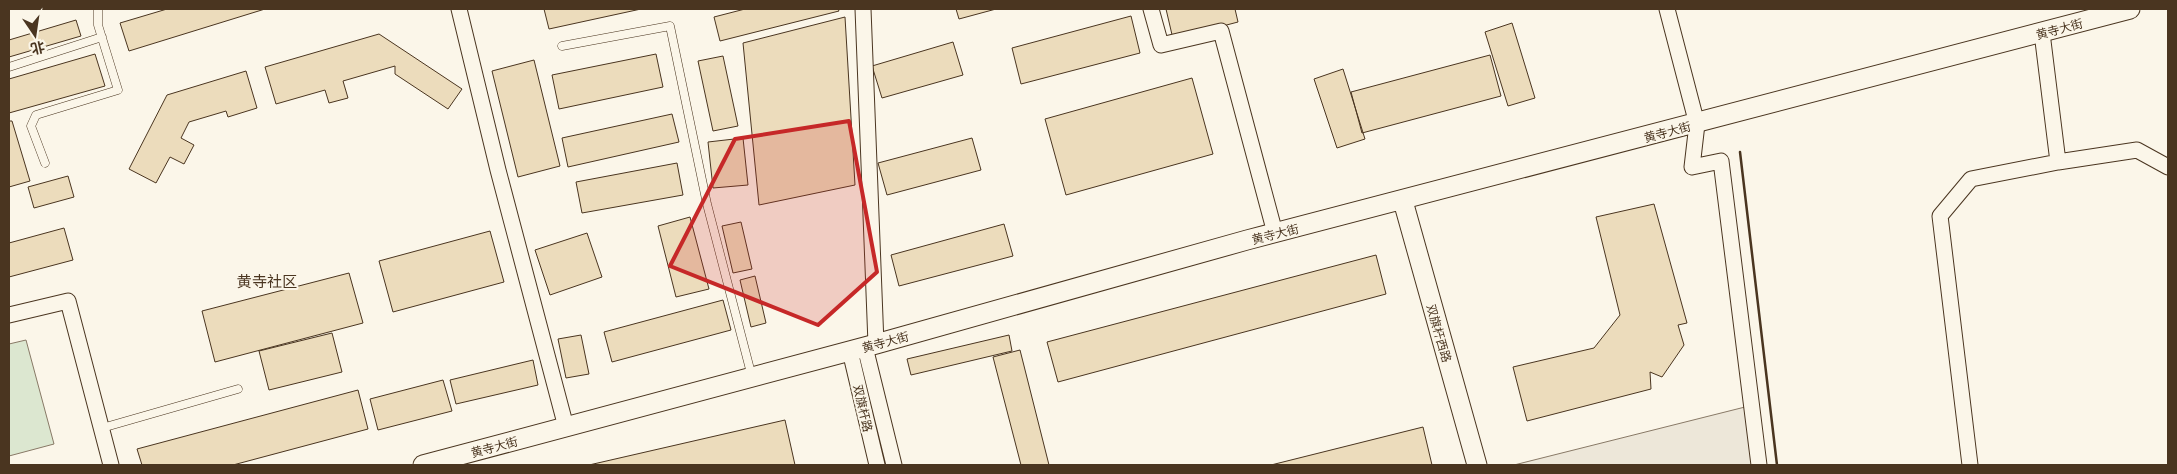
<svg xmlns="http://www.w3.org/2000/svg" width="2177" height="474" font-family="Georgia,'Noto Sans SC',serif">
<style>
.green{fill:#dce7d0;stroke:#887966}
.parking{fill:#ede7d9;stroke:#887966}
.building{fill:#ecdcbc;stroke:#4a3520}
.lines{fill:none;stroke-linecap:round;stroke-linejoin:round}
.service-casing{stroke:#4a3520;stroke-width:9}
.minor-casing{stroke:#4a3520;stroke-width:17}
.tertiary-casing{stroke:#4a3520;stroke-width:21}
.service{stroke:#fbf6e9;stroke-width:8}
.minor{stroke:#fbf6e9;stroke-width:15}
.tertiary{stroke:#fbf6e9;stroke-width:19}
.wall{stroke:#4a3520;stroke-width:2.5}
.marked{fill:#c62828;fill-opacity:0.2;stroke:#c62828;stroke-width:4;stroke-linejoin:round}
.labels{text-anchor:middle;dominant-baseline:central;stroke-width:4;stroke-linejoin:round;paint-order:stroke}
.street-label{font-size:12px;fill:#4a3520;stroke:#fbf6e9}
.quarter-label{font-size:15px;fill:#4a3520;stroke:#fbf6e9}
</style>
<rect width="100%" height="100%" fill="#fbf6e9"/>
<path class="green" d="M26,340L54,444L9,456V344Z"/>
<path class="parking" d="M1745,407L1752,465H1514Z"/>
<path class="building" d="M167,9H265L129,51L120,23Z
M544,9H641L549,29Z
M745,9H838L839,11L720,41L714,17Z
M956,9H996L959,19Z
M1166,9H1235L1238,22L1173,39Z
M1131,16L1140,53L1021,84L1012,48Z
M845,17L855,185L759,205L743,43Z
M76,20L81,36L9,57V40Z
M1512,23L1535,98L1508,106L1485,32Z
M379,34L462,89L448,109L395,74V66L343,81L348,98L329,103L325,90L276,104L265,67Z
M953,42L963,75L882,98L872,66Z
M95,54L105,86L9,113V79Z
M656,54L663,87L559,109L552,75Z
M1490,55L1501,96L1362,133L1351,92Z
M723,56L738,126L713,131L698,61Z
M534,60L560,166L518,177L492,71Z
M1343,69L1365,139L1337,148L1314,79Z
M246,71L257,108L228,117L226,111L189,122L181,138L194,145L184,164L170,157L156,183L129,169L167,95Z
M1192,78L1213,154L1066,195L1045,119Z
M672,114L679,142L568,167L562,138Z
M9,121H12L30,181L9,187Z
M743,138L748,185L713,188L708,142Z
M972,138L981,170L887,195L878,163Z
M677,163L683,195L582,213L576,182Z
M68,176L74,197L34,208L28,187Z
M1654,204L1687,323L1678,325L1684,345L1662,377L1650,372L1651,389L1527,421L1513,367L1594,348L1620,315L1596,217Z
M690,217L709,289L676,297L658,226Z
M741,222L752,269L733,273L722,226Z
M1004,224L1013,256L899,286L891,255Z
M64,228L73,260L9,277V243Z
M490,231L504,282L393,312L379,261Z
M587,233L602,277L550,295L535,250Z
M1376,255L1386,294L1058,382L1047,342Z
M349,273L363,323L215,362L202,311Z
M755,276L766,323L751,327L740,280Z
M723,300L731,330L612,362L604,332Z
M332,333L342,372L269,390L259,351Z
M581,335L589,374L566,378L558,339Z
M1009,335L1012,351L911,375L907,359Z
M1020,350L1049,465H1021L993,357Z
M533,360L538,385L456,404L450,380Z
M443,380L452,411L378,430L370,399Z
M358,390L368,429L233,465H142L137,449Z
M785,420L795,465H589Z
M1423,427L1432,465H1271Z"/>
<g class="lines">
<g class="service-casing">
<path id="service" d="M562,46L670,26L707,204L752,377
M9,67L102,37
M45,163L31,126L36,115L118,90L98,25V9
M102,428L238,389"/>
</g>
<g class="minor-casing">
<path id="minor" d="M459,9L498,170L566,427
M863,9L876,344
M1151,9L1161,45L1221,31L1275,233
M1667,9L1697,124L1692,167L1721,161L1759,465
M2042,33L2058,162
M9,315L68,301L111,465
M865,347L894,465
M850,351L877,465
M1970,465L1940,216L1971,179L2058,162L2137,150L2168,167"/>
</g>
<g class="tertiary-casing">
<path id="tertiary" d="M1403,201L1477,465
M423,465L876,344L1247,240L2130,9"/>
</g>
<use href="#service" class="service"/>
<use href="#minor" class="minor"/>
<use href="#tertiary" class="tertiary"/>
<path class="wall" d="M1740,152L1777,465"/>
</g>
<path class="marked" d="M849,121L877,272L818,325L670,266L735,139Z"/>
<g class="labels">
<g class="street-label">
<text transform="translate(2059 28) rotate(-15)">黄寺大街</text>
<text transform="translate(1667 131) rotate(-15)">黄寺大街</text>
<text transform="translate(1275 233) rotate(-14)">黄寺大街</text>
<text transform="translate(1440 333) rotate(74)">双旗杆西路</text>
<text transform="translate(885 341) rotate(-15)">黄寺大街</text>
<text transform="translate(864 408) rotate(77)">双旗杆路</text>
<text transform="translate(494 446) rotate(-15)">黄寺大街</text>
</g>
<g class="quarter-label">
<text x="267" y="280">黄寺社区</text>
</g>
</g>
<rect width="2177" height="474" fill="none" stroke="#4a3520" stroke-width="20"/>
<g transform="translate(35 35) rotate(167)" stroke="#fbf6e9" stroke-width="4" paint-order="stroke">
<path d="M0-4L9 19L0 12L-9 19Z" fill="#4a3520"/>
<text y="-8" font-size="14" font-weight="bold" text-anchor="middle" fill="#4a3520">北</text>
</g>
</svg>
